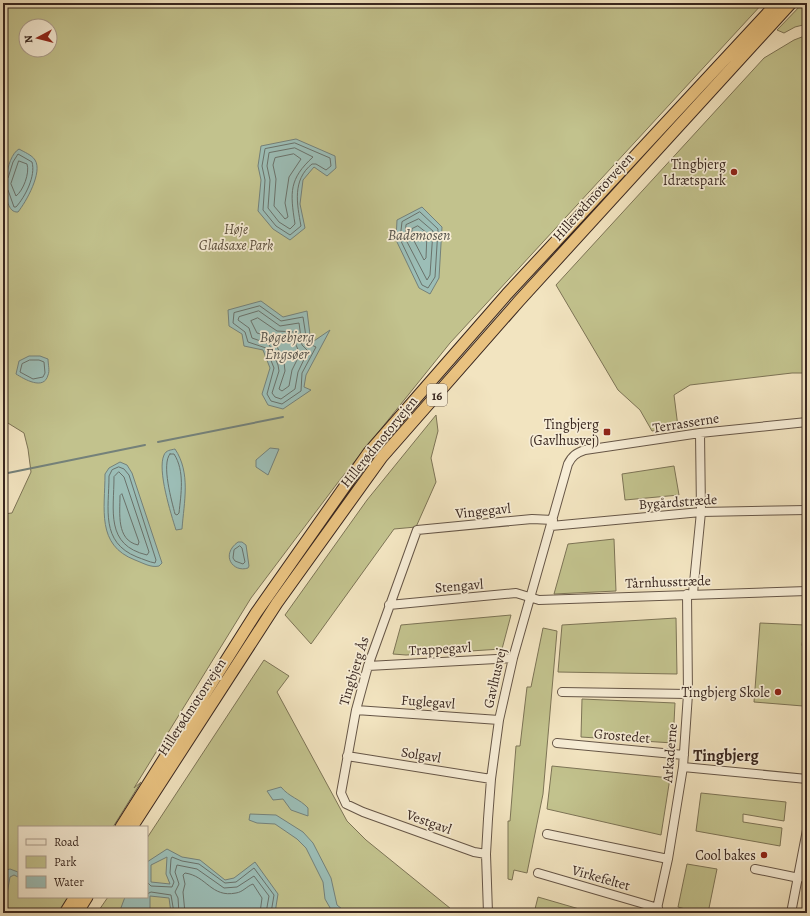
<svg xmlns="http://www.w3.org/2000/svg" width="810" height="916" font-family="Alegreya,serif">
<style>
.green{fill:#c2c28d;stroke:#7d7456;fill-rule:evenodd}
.water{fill:#9cbeb7;stroke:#74817a;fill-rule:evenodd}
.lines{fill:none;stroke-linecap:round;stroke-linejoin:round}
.shore{stroke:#6a726b;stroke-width:1}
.stream{stroke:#74817a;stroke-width:2}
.minor-casing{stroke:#665647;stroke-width:10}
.highway-casing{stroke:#38261f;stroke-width:13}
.minor{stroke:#f7edd6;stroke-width:8}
.highway{stroke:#e9c280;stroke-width:11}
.poi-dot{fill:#8f2418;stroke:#f7edd6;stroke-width:1.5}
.labels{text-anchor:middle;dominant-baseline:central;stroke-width:3.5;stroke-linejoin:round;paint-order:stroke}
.shield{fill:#f7edd6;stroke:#716256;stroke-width:1}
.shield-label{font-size:13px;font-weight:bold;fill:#38261f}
.poi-label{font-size:14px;fill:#38261f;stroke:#f7edd6;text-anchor:end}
.street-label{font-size:14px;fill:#38261f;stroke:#f7edd6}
.park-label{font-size:14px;font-style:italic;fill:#5a4d3a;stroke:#f7edd6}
.water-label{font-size:15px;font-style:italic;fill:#56544d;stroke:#f7edd6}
.quarter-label{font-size:16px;font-weight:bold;fill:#38261f;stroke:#f7edd6}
</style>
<rect width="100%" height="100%" fill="#f2e4c0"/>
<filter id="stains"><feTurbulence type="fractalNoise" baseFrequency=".005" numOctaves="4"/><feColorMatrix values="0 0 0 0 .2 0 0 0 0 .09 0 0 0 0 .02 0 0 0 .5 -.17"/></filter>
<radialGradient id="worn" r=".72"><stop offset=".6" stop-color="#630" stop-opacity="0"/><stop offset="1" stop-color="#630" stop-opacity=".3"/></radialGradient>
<path class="green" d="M3,3H763L450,343L339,481L251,598L134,788L141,782L113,827H19V897H70L60,913H3V514L12,513L31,472L28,449L24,433L3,420ZM26,26H50V50H26Z
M803,3H807V24L795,27L784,33L777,30Z
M807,35V373H792L690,385L674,395L678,427L652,431L640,410L618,390L556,285L764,58L794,40Z
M436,415L438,431L431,458L436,482L416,527L394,529L311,644L285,615L367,500Z
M674,466L679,495L625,500L622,474Z
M614,539L616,591L554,594L568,544Z
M511,615L502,649L406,655L393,654L401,625Z
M676,618L677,674L558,672L562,625Z
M760,623L805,625L802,645C810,660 805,688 803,706L754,702Z
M543,628L557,631L543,794L527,873L514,870L512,880L508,879V821H510L516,746H520L527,687H531Z
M264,660L289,676L277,692L347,821L366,840L456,913H97L108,897H147V838Z
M582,699L675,703L673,743L581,737Z
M552,766L670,778L661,835L547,809Z
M701,793L786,802L784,821L743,814V822L782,828L780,846L696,831Z
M687,864L717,869L708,913H700L678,907Z
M538,897L593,913H534Z"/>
<path class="water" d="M296,139L335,156L336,168L327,176L314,167L303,180L300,204L305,228L290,240L273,229L258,211L261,180L258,166L261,146Z
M19,149C24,152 32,155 35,160C43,172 26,202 18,212C0,214 3,158 19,149Z
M422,207L442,227L439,278L430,294L419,288L396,240L397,220Z
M261,301L283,317L307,311L311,343L330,330L306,375L304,387L311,390L283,409L268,405L262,394L270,368L263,350L244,346L242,334L229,326L228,310Z
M29,356H40L48,359C48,364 50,371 48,375C44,391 24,379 16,374L19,361Z
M270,448L279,449L268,475L256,467V460Z
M175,449C191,473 184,502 182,529L176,530C171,514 157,470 164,455C166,450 171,450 175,449Z
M120,462L127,465L132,473L162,563L159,566C151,568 143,563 135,560C96,545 105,509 105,474L109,468Z
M238,542H242L246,545L249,566L248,568C233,573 220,555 238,542Z
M281,787C289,797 300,799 308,808V816L291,810L283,799L273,800L267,791Z
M250,814L276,815L303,832L313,843L331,878L337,905L347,913H333L325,899L323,882L306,848L297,839L275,824L257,823L249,820Z
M167,849L182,857L200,860L225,880L234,878L255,862L278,894L275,913H171L169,898L150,896V913H119L125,897H147V862ZM167,857L166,874L170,884L151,882V865Z
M10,869L18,872V877L14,875L10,877L7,894L3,902V871Z"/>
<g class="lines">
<path class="shore" d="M295,143L330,158L331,166L326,170L316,164H312C292,180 297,204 301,226L290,235L276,226L263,210L265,180L262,166L265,149Z
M295,148L313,157C289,179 290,192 295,224L290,229L279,222L268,208L270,180L267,166L269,153Z
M294,154L301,159L289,177L285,203L288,217L285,219L274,206L276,179L273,165L275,158Z
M19,161L27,164C30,173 23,191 16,196L11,184Z
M3,181L8,178L13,162L18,154L32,162C36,176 25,197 16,207H14L8,190L3,188
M420,212L438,229L435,277L428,288L422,285L400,239L402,222Z
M419,219L433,231L430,275L427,280L405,238L406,225Z
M418,226L427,233L426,258L424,260L412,237V229Z
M260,306L281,321L303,317L307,343L316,347L302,373L301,391L282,404L271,401L267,394L274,368L266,348L248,342L245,332L233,323L234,313Z
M259,311L280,326L299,323L302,345L308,351L298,372L295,389L281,399L275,397L272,393L279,371L278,365L269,344L252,338L249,328L238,320L239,317Z
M258,318L277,331L294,332L296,345L300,354L292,370L289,386L282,391L279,389L285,371L284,362L274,340L269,336L257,333L251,321Z
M30,360H39L44,362L45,373L43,377L33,379L20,372L22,364Z
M170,454H174C185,471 181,494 179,513L177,515L175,514C172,502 161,464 170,454Z
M119,467L124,469L129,475L156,560L155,563C149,562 143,559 137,557C100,542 109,509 109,476L112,470Z
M119,472L124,477L149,552L147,555C105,545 114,511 114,477Z
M122,494L139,542L138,545C116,540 120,513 120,496Z
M240,546L242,548L245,562L243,564L235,561L233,558L234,550Z
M147,882L151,886L172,887L174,882L170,873L171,859L172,857L182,861L199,864L225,883L236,882L254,868L274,895L271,913
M147,894L151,892L171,895L174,913
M179,913L178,898L175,892L179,884L175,872L177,865L197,869L224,888L237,887L254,876L269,896L266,913
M185,913L183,892L185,884L183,875L185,873C207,876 211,898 236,893C243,892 247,886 253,884L262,898L260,913"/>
<path class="stream" d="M158,442L283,417
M3,474L145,445"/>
<g class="minor-casing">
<path id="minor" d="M551,526L701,512L807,510
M693,593L701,512L700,433
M389,605L516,593L539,600L807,591
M368,666L513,658
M562,692L688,694
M356,710L499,720
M557,743L684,755
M347,756L491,779
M683,767L807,779
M547,834L668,859
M486,854L474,852L363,812L346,804L341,793L356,710L368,666L417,530L532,519L553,520
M755,869L799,878
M538,873L658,908
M488,913L486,854L488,819L491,779L499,720L513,658L568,464C572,456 576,453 585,450L700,433L807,422
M656,913L668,859L683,767L688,694L687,594
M791,913L807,830"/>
</g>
<g class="highway-casing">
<path id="highway" d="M121,827L256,613L369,452L507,294L777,3
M132,827L277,603L382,457L519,301L791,3
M65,913L75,897
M77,913L87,897"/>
</g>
<use href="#minor" class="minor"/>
<use href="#highway" class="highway"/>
</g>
<g class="poi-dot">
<circle cx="734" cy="172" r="4"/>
<rect x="603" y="428" width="8" height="8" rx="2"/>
<circle cx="778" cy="692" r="4"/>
<circle cx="764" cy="855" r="4"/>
</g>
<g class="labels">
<rect class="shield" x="427" y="384" width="20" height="22" rx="3"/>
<g class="shield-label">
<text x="437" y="395">16</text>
</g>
<g class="poi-label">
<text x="726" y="164">Tingbjerg<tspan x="726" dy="16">Idrætspark</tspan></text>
<text x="599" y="424">Tingbjerg<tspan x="599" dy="16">(Gavlhusvej)</tspan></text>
<text x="770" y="692">Tingbjerg Skole</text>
<text x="756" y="855">Cool bakes</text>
</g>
<g class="street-label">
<text transform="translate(593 197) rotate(-48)">Hillerødmotorvejen</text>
<text transform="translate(686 423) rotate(-9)">Terrasserne</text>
<text transform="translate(379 442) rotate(-51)">Hillerødmotorvejen</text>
<text transform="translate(678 502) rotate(-4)">Bygårdstræde</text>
<text transform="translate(483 511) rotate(-6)">Vingegavl</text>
<text transform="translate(668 582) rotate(-2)">Tårnhusstræde</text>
<text transform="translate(459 586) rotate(-5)">Stengavl</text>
<text transform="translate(440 649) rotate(-3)">Trappegavl</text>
<text transform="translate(354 671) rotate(-73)">Tingbjerg Ås</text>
<text transform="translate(495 678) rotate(-77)">Gavlhusvej</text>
<text transform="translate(428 702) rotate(4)">Fuglegavl</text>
<text transform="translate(192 707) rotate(-57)">Hillerødmotorvejen</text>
<text transform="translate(622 736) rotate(5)">Grostedet</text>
<text transform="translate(670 753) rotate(-85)">Arkaderne</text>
<text transform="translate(421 755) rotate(9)">Solgavl</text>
<text transform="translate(429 822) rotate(20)">Vestgavl</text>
<text transform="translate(601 878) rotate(16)">Virkefeltet</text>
</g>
<g class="park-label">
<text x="236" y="229">Høje<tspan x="236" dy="16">Gladsaxe Park</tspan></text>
</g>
<g class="water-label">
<text x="419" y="235">Bademosen</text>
<text x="287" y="337">Bøgebjerg<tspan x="287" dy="17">Engsøer</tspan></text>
</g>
<g class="quarter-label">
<text x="726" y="756">Tingbjerg</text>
</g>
</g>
<rect width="810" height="916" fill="none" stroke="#f2e4c0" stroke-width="16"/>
<rect x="4" y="4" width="802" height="908" fill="none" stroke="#38261f" stroke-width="2"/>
<rect x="8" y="8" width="794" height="900" fill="none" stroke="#38261f"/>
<rect x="18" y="826" width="130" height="72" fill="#f7edd6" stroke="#ab9d8d"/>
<rect x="26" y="839" width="20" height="6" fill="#f7edd6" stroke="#ab9d8d"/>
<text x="54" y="846" font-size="12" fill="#38261f">Road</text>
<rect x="26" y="856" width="20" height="12" fill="#c2c28d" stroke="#ab9d8d"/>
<text x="54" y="866" font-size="12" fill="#38261f">Park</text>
<rect x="26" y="876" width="20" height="12" fill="#9cbeb7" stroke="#ab9d8d"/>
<text x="54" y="886" font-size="12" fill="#38261f">Water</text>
<g transform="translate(38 38) rotate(263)"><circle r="19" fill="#f7edd6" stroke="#ab9d8d"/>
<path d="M0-3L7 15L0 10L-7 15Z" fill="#8f2418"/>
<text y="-6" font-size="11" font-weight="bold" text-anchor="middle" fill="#38261f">N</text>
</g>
<rect width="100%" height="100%" filter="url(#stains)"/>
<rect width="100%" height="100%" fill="url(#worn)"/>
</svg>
